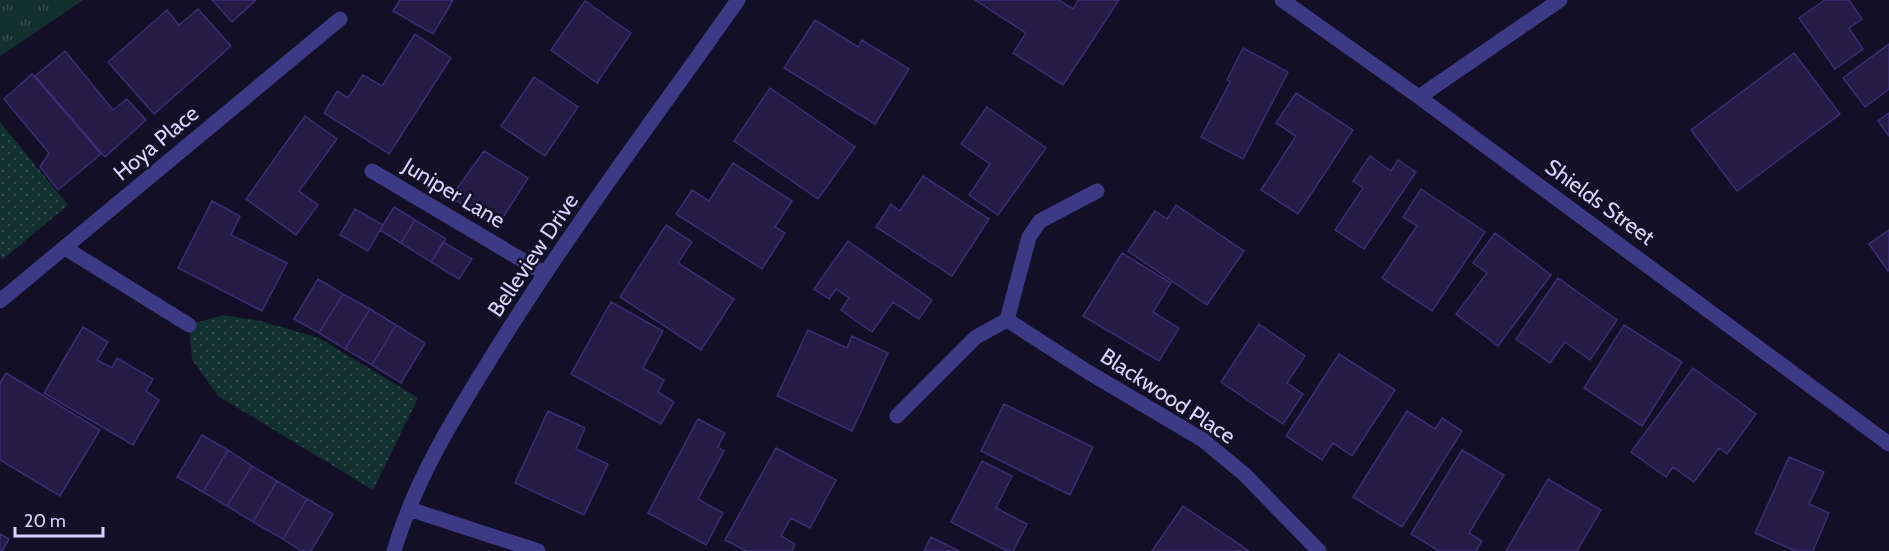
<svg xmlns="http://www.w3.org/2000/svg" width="1889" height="551" font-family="Cabin,sans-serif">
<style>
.grass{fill:url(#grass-tufts)}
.park{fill:url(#park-dots)}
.building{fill:#241b47;stroke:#3b2d73;stroke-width:1.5}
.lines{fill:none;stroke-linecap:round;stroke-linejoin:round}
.street{stroke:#3d3a85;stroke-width:15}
.labels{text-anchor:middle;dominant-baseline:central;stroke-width:5;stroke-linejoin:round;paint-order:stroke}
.street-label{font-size:22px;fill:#d9d4ff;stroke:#130f26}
</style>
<defs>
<pattern id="grass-tufts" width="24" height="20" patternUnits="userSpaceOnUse" patternTransform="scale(1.5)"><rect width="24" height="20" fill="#12302f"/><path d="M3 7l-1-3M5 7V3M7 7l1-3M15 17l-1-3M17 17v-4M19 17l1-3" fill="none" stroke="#344d4e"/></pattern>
<pattern id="park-dots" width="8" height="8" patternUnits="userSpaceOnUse" patternTransform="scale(1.5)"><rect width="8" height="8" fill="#12302f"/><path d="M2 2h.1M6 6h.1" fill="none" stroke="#344d4e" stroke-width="1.8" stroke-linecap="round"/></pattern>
</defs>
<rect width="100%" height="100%" fill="#130f26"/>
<path class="grass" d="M0,0H83L0,56Z"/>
<path class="park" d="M0,122L68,205L2,260L0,257Z
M223,315L260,321L319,338L418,398L373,490L218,396L192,359L189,325Z"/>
<path class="building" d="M212,0H256L232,22Z
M400,0H453L433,34L393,11Z
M975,0H1059L1073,9L1078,0H1119L1063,85L1013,53L1026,33Z
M1825,0H1849L1862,19L1849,28L1863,49L1835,69L1799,18Z
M585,1L631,33L597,83L551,50Z
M198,9L231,46L154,114L108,62L167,10L179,25Z
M815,20L858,47L862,40L909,69L875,124L784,68Z
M415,34L451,58L389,154L324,113L337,91L348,98L363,75L382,86Z
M1889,44V89L1865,107L1843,78Z
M1243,48L1288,72L1243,159L1201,137L1230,82L1227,80Z
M65,51L113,110L127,99L146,120L105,157L35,76Z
M1794,53L1840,114L1737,191L1691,130Z
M32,74L101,154L58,190L40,167L49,153L4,99Z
M534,77L578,107L545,156L501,126Z
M770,88L855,147L818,199L734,141Z
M1296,93L1353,130L1298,214L1261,190L1296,136L1276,123Z
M987,107L1046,148L998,215L969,195L990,164L961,144Z
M1889,113V136L1878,121Z
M305,116L337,139L299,191L318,205L296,235L246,199Z
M484,151L528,178L497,227L451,197Z
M1370,156L1391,171L1398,160L1416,172L1364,249L1335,230L1363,188L1353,181Z
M733,163L792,201L775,227L785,233L762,269L676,214L692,190L709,201Z
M923,176L989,219L952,276L876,227L891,204L900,211Z
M1421,189L1485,232L1432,311L1382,278L1417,226L1403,217Z
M212,201L240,216L231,235L287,263L262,311L178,268Z
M1176,205L1244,251L1207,305L1128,251L1155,211L1167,219Z
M394,207L415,220L401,243L380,230Z
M355,209L383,225L368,251L340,235Z
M415,220L446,239L431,262L401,243Z
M666,225L692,242L678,263L734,299L701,350L620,297Z
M1889,230V270L1888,271L1869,244Z
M1495,233L1551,275L1498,346L1456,314L1487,273L1473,263Z
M848,241L932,300L919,319L893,302L872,332L841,310L849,298L836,289L829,299L814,289Z
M443,242L472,259L459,279L431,262Z
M1122,253L1171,283L1153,312L1179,328L1159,361L1083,316Z
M1558,278L1617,320L1590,360L1565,342L1550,363L1516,339Z
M318,279L343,294L319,333L294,319Z
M343,294L370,309L345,349L319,333Z
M611,302L663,331L643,368L664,380L658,392L674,402L661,424L571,374Z
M370,309L396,325L372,365L345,349Z
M1259,324L1305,356L1287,383L1303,394L1283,424L1221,382Z
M396,325L425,343L401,383L372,365Z
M1624,325L1682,362L1642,426L1584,388Z
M83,327L108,342L97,360L112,368L117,358L153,379L146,391L159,400L133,445L44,393Z
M808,330L847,348L852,336L888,353L852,431L777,396Z
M1339,354L1395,390L1352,456L1333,443L1322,460L1286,436Z
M1693,368L1756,414L1727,454L1719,448L1694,482L1673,467L1666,477L1631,452Z
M6,373L100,430L60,496L0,460V383Z
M1004,404L1093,447L1070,495L981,451Z
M548,411L585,428L576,449L608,464L584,515L515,483Z
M1407,411L1435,429L1442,418L1462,431L1402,527L1353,497Z
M698,419L725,433L718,447L724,451L698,499L723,513L706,545L648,513Z
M202,435L228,450L203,492L177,477Z
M776,448L836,480L810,528L791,518L781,536L795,544L792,551H746L725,540Z
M228,450L252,466L227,506L203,492Z
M1462,450L1504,475L1469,533L1482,541L1476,551H1439L1411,534Z
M1789,457L1824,472L1809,504L1829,513L1813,551H1795L1755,533Z
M982,461L1012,476L996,508L1027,524L1013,551H1007L951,522Z
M252,466L277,481L253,522L227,506Z
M1548,479L1601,510L1577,551H1506Z
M277,481L307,499L283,539L253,522Z
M307,499L333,514L311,551H301L283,539Z
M1183,506L1249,551H1152Z
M0,534L9,539L2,551H0Z
M931,537L959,551H924Z"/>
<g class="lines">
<path class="street" d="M1282,0L1419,97L1889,444
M1419,97L1560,0
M372,171L544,273
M65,248L189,325
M0,301L340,19
M1007,320L1088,372L1203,440L1244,474L1319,551
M897,416L976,337L1007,320L1029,237L1040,221L1097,191
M409,509L538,551
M394,551C416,476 458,411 499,345C573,226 658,114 738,0"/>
</g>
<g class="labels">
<g class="street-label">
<text transform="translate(156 143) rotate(-40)">Hoya Place</text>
<text transform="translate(454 193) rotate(31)">Juniper Lane</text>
<text transform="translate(1600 202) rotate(36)">Shields Street</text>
<text transform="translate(533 255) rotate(-56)">Belleview Drive</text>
<text transform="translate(1168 396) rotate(33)">Blackwood Place</text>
</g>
</g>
<path d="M15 527v9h88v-9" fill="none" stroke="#d9d4ff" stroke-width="3"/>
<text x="24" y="527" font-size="18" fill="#d9d4ff" stroke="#130f26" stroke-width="4.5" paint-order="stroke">20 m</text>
</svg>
